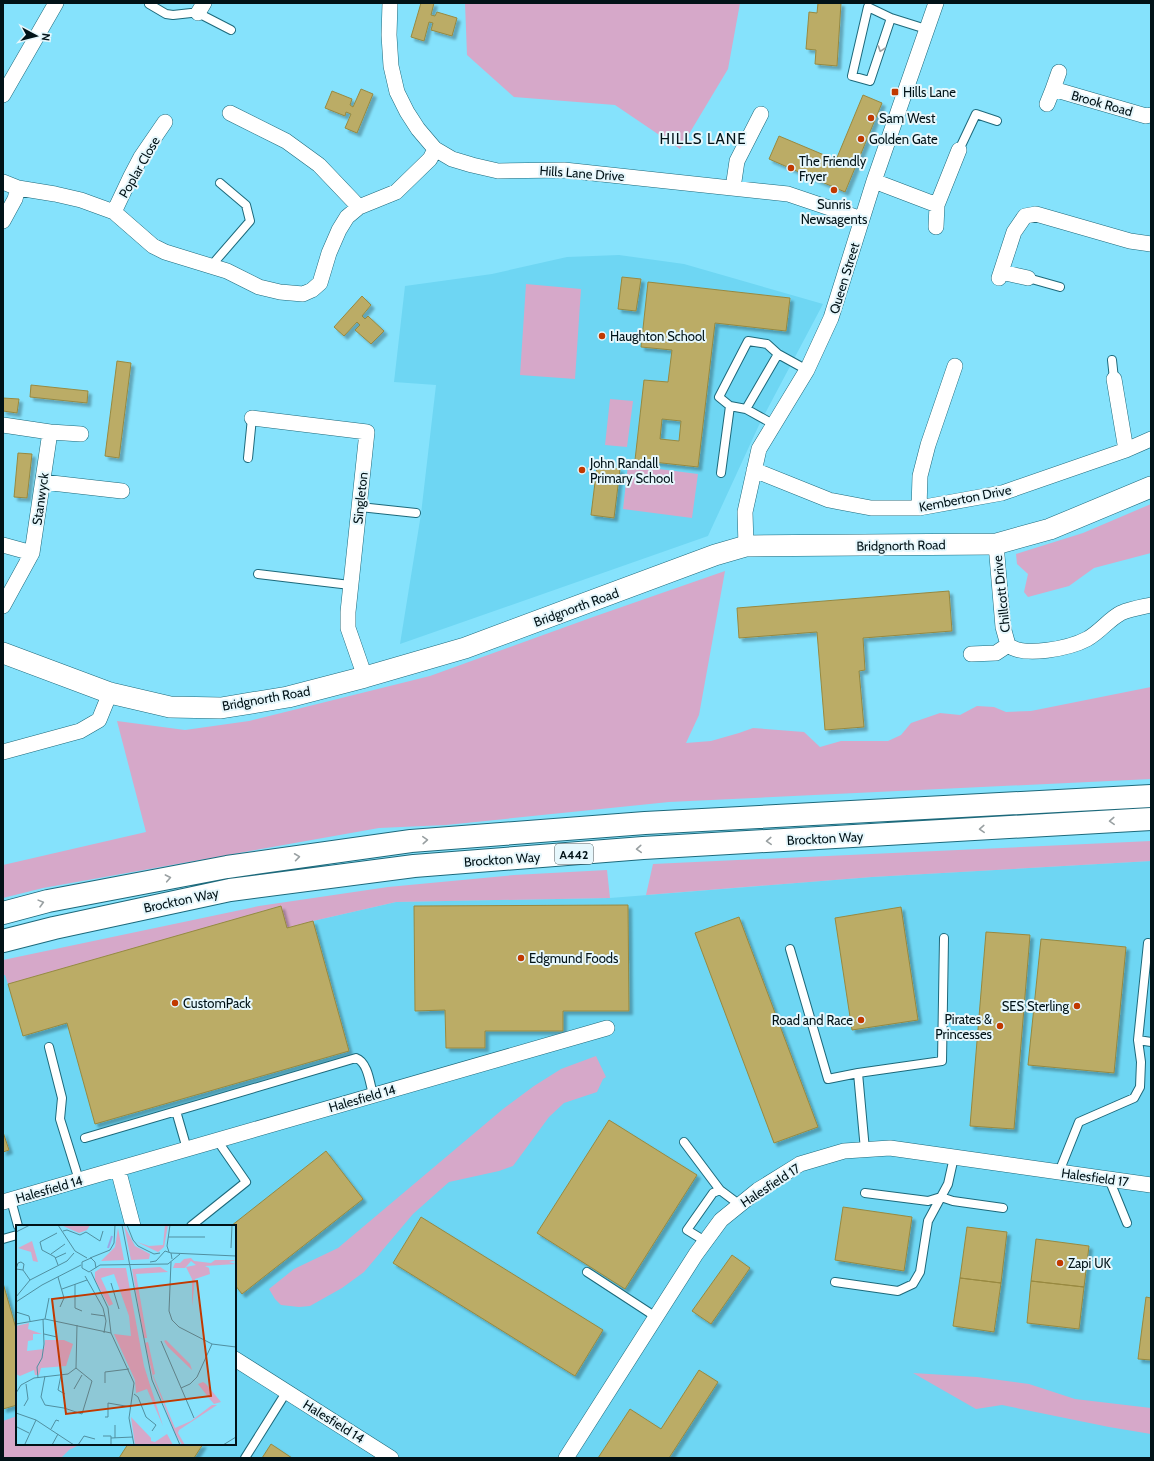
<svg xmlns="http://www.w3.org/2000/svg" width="1154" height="1461" font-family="Cabin,sans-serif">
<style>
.built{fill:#6ed6f3;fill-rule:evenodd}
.green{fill:#d6a8c9}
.building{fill:#bbac66;stroke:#988940;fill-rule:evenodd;filter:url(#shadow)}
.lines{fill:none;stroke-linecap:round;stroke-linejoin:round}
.lane-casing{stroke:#1d697b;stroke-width:10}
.street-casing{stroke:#1d697b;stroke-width:16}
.secondary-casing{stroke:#1d697b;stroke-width:22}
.highway-casing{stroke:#1d697b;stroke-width:24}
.lane{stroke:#fff;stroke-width:8}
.street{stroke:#fff;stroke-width:15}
.secondary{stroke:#fff;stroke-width:21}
.highway{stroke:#fff;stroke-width:22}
.oneway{stroke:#99a0a2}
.poi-dot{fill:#c13900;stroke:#e6f7fc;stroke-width:1.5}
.labels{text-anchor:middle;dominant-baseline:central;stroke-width:4;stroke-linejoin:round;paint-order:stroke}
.shield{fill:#e6f7fc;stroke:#46575c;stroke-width:1}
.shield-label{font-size:12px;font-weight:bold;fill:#011217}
.poi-label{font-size:13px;fill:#011217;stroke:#e6f7fc;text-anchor:start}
.street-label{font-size:13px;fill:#011217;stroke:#e6f7fc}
.quarter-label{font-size:15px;letter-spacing:1px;fill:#011217;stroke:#e6f7fc}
.inset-river{fill:none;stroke:#9ca5e4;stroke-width:2}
.inset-road{fill:none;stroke:#508fa0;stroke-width:1}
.view{fill:#c13900;fill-opacity:0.15;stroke:#c13900;stroke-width:2}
.inset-edge{fill:none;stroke:#011217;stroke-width:2}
</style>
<defs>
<filter id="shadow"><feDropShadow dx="3.5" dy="3.5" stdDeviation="1" flood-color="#0004"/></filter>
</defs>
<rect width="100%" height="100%" fill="#85e2fc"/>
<path class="built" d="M619,255L684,264L823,304L759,425L708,536L400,644L421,514L436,385L394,382L405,286L492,274L567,257Z
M1151,861V1458H3V975L5,974L9,984L281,906L287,928L313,921L396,902L610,898L872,877ZM17,1226H235V1444H17Z"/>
<path class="green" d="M465,3H740L728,69L680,149L615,105L514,97L467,55Z
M526,284L581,289L575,379L520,375Z
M610,399L633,401L627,447L605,445Z
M628,465L698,474L692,518L623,509Z
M1151,504V553L1094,568L1069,586L1028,597L1024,592L1028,574L1017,564L1016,554L1083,533Z
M725,571L699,715L686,743L711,741L739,733L753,728L804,732L820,747L841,741H888L901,735L911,723L940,713L960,715L977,706L994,707L1006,712L1031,711L1151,687V779L669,802L446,825L379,828L43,888L3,898V865L146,832L117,721L185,730L249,721L430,676L593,617Z
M1151,841V861L872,877L646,895L653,864Z
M607,870L610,898L396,902L313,921L287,928L280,906L8,984L5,975H3V960L259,906L388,887L514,875Z
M596,1056L606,1077L603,1079L597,1092L564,1103L549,1117L513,1166L499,1171L449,1182L413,1214L364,1272L342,1288L310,1306L299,1307L281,1305L275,1299L269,1289L294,1269L338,1248L503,1109L534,1086L561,1069Z
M913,1373L977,1377L1029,1384L1075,1399L1151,1408V1434L1109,1427L1002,1405L976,1409Z
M17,1416V1444H81L69,1450L61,1458H3V1421Z"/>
<path class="building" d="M421,3H434L431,15L435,16L437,12L457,18L452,36L431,30L433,23L429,22L424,41L411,37Z
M818,3H841L837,66L815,64L816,50L806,49L809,12L817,13Z
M361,89L373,94L357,133L345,128L351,114L346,112L345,116L325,108L332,91L352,99L350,105L353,107Z
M863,95L882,103L845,192L769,159L779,136L836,160Z
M622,277L641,279L636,311L618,309Z
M648,282L790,298L786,331L715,323L698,467L635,460L644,380L668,382L672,350L641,347ZM662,419L681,421L679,441L660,439Z
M362,296L371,305L362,316L365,319L368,316L384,331L371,344L355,330L360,325L357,322L344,336L334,327Z
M117,361L131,363L119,458L105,456Z
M31,385L88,391L87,403L30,397Z
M3,398L19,399L17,413L3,411Z
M18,453L32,454L27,498L14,497Z
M597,466L620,469L614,518L591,515Z
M949,591L952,631L863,638L865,670L859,671L864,727L825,730L817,632L739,638L737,608Z
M628,905L629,1011H563V1031H485V1048H446L445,1010L415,1011L414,906Z
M281,906L287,928L313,921L349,1051L95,1124L67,1023L23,1036L8,984Z
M901,907L918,1020L852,1030L835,918Z
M739,917L818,1127L774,1143L695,933Z
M986,932L1030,935L1014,1129L970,1126Z
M1041,939L1126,947L1114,1073L1028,1065Z
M609,1120L697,1175L625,1289L537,1233Z
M3,1132L9,1150L3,1152Z
M326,1151L363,1199L242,1294L235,1285V1226H231Z
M843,1207L912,1217L904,1271L835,1260Z
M421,1217L603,1330L575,1376L393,1263Z
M967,1227L1007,1232L1001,1283L960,1278Z
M1036,1239L1089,1246L1084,1287L1031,1281Z
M732,1255L750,1268L711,1324L692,1311Z
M960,1278L1001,1283L994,1332L953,1326Z
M1031,1281L1084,1287L1079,1329L1027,1323Z
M3,1283L17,1332V1405L3,1409Z
M1146,1297L1151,1298V1360L1138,1359Z
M699,1370L718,1382L669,1458H598L630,1409L661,1429Z
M128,1444H203L194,1458H119Z
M271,1444L292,1458H262Z"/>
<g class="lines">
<g class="lane-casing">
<path id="lane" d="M149,4L166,14L173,15L191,13H198L231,30
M891,18L870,81L852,76L868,7L891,18L926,29
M959,150L976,114L997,121
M211,266L250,221L246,205L220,183
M1028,278L1060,287
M778,354L807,370
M1112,360L1114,379
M746,409L778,354L767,344L748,341L719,397L730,406L746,409L773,424
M248,458L252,418
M721,473L730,406
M360,507L416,513
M258,574L350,585
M790,949L828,1079L858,1073
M1138,1040L1151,1042
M49,1047L62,1098L60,1119L79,1180
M176,1111L187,1149
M85,1138L356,1058C368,1062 370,1084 373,1095
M684,1142L720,1190L740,1205
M865,1150L858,1073L942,1061L944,938
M1059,1172L1079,1122L1134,1098L1140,1087L1141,1062L1138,1040L1148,943
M1109,1179L1127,1223
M865,1193L928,1201L941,1197L953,1201L1003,1208
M11,1200L18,1226
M191,1226L246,1182L217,1140
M3,1239L17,1235
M705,1241L687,1230L713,1193L720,1190
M587,1272L656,1317
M835,1282L898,1291L913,1284L920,1272L928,1221L948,1184L954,1157
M245,1458L287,1391"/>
</g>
<g class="street-casing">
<path id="street" d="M390,3L389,35L391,66L397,92L407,112L418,129L435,149L452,159L472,165L498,171L564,170L788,194L862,219
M198,13L204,3
M1059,72L1053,89L1146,116L1151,115
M3,95L56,3
M1047,104L1053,89
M230,113L286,141L319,165L359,207
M874,181L937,205
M3,182L18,188L55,194L81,200L114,212L153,246L165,252L227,271L259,287L280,292L303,294L312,290L320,283L329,253L339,230L347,217L359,207L396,192L430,159L435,149
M733,188L737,161L761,114
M114,212L131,176L141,157L165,122
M3,221L15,199L18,188
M936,227L937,205L959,150
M1001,272L1028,278
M999,278L1014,232L1025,216L1036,214L1130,241L1151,244
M1114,379L1126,450
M252,418L367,432L348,612V628L365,677
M3,425L50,432L32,553L3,606
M50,432L81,434
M754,470L829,500L871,508H919L1002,493L1126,450L1151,439
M43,482L122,491
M919,508L920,476L928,445L955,366
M996,544L1003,627L1008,645
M3,545L32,553
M746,546L745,512L759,449L807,370L831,318L874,181L936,3
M1008,645C1024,658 1070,648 1087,639C1100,632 1109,619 1121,613C1130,609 1142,607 1151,605
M971,654L996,653L1008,645
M3,752L80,731L99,720L110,693
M118,1169L133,1226
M3,1202L607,1028
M235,1359L391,1458
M566,1458L696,1254L721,1220L758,1190L800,1164L844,1151L890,1148L1151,1185"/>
</g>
<g class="secondary-casing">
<path id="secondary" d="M3,653L110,693L170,707L221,708L288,697L365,677L465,648L715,555L746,546L996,544L1050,529L1151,487"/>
</g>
<g class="highway-casing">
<path id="highway" d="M3,913L48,901L227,867L411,841L645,823L1151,796
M3,941L54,928L230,890L414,866L643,848L1151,819"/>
</g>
<use href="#lane" class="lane"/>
<use href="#street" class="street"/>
<use href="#secondary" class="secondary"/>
<use href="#highway" class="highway"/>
</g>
<defs><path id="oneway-chevron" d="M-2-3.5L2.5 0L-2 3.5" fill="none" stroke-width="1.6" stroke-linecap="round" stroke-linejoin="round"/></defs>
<g class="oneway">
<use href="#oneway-chevron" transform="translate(881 49) rotate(109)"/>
<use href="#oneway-chevron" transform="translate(1112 821) rotate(177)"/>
<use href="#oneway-chevron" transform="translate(982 829) rotate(177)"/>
<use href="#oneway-chevron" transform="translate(425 840) rotate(-4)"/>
<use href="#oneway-chevron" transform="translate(769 841) rotate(177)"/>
<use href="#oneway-chevron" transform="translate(639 849) rotate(176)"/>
<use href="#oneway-chevron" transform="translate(297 857) rotate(-8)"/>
<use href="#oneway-chevron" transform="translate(168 878) rotate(-11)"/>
<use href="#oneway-chevron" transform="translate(41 903) rotate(-15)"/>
</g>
<g class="poi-dot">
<rect x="891" y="88" width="8" height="8" rx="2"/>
<circle cx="871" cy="118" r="4"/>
<circle cx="861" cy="139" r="4"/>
<circle cx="791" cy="168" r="4"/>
<circle cx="834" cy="190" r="4"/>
<circle cx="602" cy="336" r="4"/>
<circle cx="582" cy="470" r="4"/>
<circle cx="521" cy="958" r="4"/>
<circle cx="175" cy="1003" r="4"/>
<circle cx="1077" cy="1006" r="4"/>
<circle cx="861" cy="1020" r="4"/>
<circle cx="1000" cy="1026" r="4"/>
<circle cx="1060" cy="1263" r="4"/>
</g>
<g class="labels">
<rect class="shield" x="555" y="844" width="38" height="20" rx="3"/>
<g class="shield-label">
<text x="574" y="854">A442</text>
</g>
<g class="poi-label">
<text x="903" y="92">Hills Lane</text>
<text x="879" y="118">Sam West</text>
<text x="869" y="139">Golden Gate</text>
<text x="799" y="161">The Friendly<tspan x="799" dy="15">Fryer</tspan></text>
<text x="834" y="204" text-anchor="middle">Sunris<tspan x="834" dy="15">Newsagents</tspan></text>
<text x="610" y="336">Haughton School</text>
<text x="590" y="463">John Randall<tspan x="590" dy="15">Primary School</tspan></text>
<text x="529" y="958">Edgmund Foods</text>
<text x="183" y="1003">CustomPack</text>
<text x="1069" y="1006" text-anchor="end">SES Sterling</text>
<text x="992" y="1019" text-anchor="end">Pirates &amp;<tspan x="992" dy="15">Princesses</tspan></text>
<text x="853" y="1020" text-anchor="end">Road and Race</text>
<text x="1068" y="1263">Zapi UK</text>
</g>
<g class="street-label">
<text transform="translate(1102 103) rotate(16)">Brook Road</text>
<text transform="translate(139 167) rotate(-60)">Poplar Close</text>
<text transform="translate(582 173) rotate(4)">Hills Lane Drive</text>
<text transform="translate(844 278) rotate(-73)">Queen Street</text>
<text transform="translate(360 498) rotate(-84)">Singleton</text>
<text transform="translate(965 498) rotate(-11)">Kemberton Drive</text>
<text transform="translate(40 499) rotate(-82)">Stanwyck</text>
<text transform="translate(901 545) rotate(-1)">Bridgnorth Road</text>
<text transform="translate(1001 594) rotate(-96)">Chillcott Drive</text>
<text transform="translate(576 607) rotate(-20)">Bridgnorth Road</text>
<text transform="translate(266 698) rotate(-10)">Bridgnorth Road</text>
<text transform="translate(825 838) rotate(-3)">Brockton Way</text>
<text transform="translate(502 859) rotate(-4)">Brockton Way</text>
<text transform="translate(181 900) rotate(-12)">Brockton Way</text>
<text transform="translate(362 1098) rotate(-16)">Halesfield 14</text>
<text transform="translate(1095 1177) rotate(8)">Halesfield 17</text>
<text transform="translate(770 1185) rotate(-33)">Halesfield 17</text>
<text transform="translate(49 1189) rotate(-16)">Halesfield 14</text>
<text transform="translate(334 1421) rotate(32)">Halesfield 14</text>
</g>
<g class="quarter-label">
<text x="703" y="139">HILLS LANE</text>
</g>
</g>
<g transform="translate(16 1225)">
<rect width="220" height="220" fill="#85e2fc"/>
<path d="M45,0H74L71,5L63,8ZM108,0L119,21L134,29L133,34L115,35ZM149,0H152L148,22L142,27L121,17L133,21L147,20ZM102,3L108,35L85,36L99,22ZM16,16L22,37L17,36L15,27L2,23ZM175,33L178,36L195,38L199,35H220L213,37L220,39L189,41L193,43L194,49L179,54L176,81V54L170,42L180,40L175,36L169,43H157L159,38H164L168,34ZM144,42L152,47L120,49L131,113H128L116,44ZM85,43H110L128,141L147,201L131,164L120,168L119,155L98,109L115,111L113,91L98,49L85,53L97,79L93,81L79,55V47ZM13,98L12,104L26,109H17V115L12,116L11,126L28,124L29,115H48L57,119L50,141L25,143L23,150H19L18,145L4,151L0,149V101ZM150,115L174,139L176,145L152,122L148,116ZM132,117L139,149L137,150L159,203L175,196L196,180H201L163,205L162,208L169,220H166L159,208L137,152L129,118ZM187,157L190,159L205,177L198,179L193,173L182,159ZM115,192L135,213V216L139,217L151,209L157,220H119Z" fill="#d6a8c9"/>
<path class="inset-river" d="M92,23L96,11"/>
<path class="inset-road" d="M42,0L59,26L71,33M106,0L136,155L164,220M111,0L117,15L122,21L138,29L144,28M47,6L51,5L64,10L70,7L84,16L87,6M0,7L14,0M41,8L24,17L26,25L39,32L42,40M152,12H189M215,23L216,0M153,27L151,21L154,0M155,28L220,31M35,29L49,19M39,33L50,28M74,33L94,25L98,18L99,0M134,37L140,36L149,26L155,28L156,34M155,37L153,86L156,95L163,102L196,119L220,122M80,43L79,37L75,33L66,37V43L73,47L84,40L152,39L164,29M0,44L2,38L5,37L8,39L7,45M0,44L7,45L14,55M75,47L92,83L95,108L118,158L113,193L118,220M69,51L87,83L90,96L88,108M42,52L48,73L44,82M95,58L103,84M59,59V83L66,86M46,64L71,55M0,72L14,55L51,36L58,28M0,77L26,60L65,40M0,87L13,91L14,96M75,89L89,91M29,94L33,73M0,99L29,94L95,108M28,109L41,112M145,116L178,193M45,150L42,165L49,169M29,151L25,172L29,180L48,183L66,189L76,156L60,143M22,153L21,142L26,133L28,119L27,94M89,158V147L113,144M165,163L174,159L181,152L196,119M58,164L66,150M0,168L5,160L18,153L52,149L60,143L61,100M118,169L122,172L130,192L140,200L136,206M8,181L12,174L10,159M0,188L20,195L58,220M89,192H92V178L115,182M99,200V213M1,202L13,208M35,204L40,195L43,196M87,211H95V220M95,213L117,212M9,219L20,195M36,220L42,209M62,220L68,211L79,214M207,220L220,212"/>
<path class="view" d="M181,56L195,171L50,189L36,74Z"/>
<rect width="220" height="220" class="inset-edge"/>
</g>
<rect width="1154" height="1461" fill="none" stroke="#011217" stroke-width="8"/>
<g transform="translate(36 36) rotate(97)" stroke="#e6f7fc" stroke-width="3" paint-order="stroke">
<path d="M0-3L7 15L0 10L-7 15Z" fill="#011217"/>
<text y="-6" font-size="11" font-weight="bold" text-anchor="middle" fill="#011217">N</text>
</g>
</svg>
